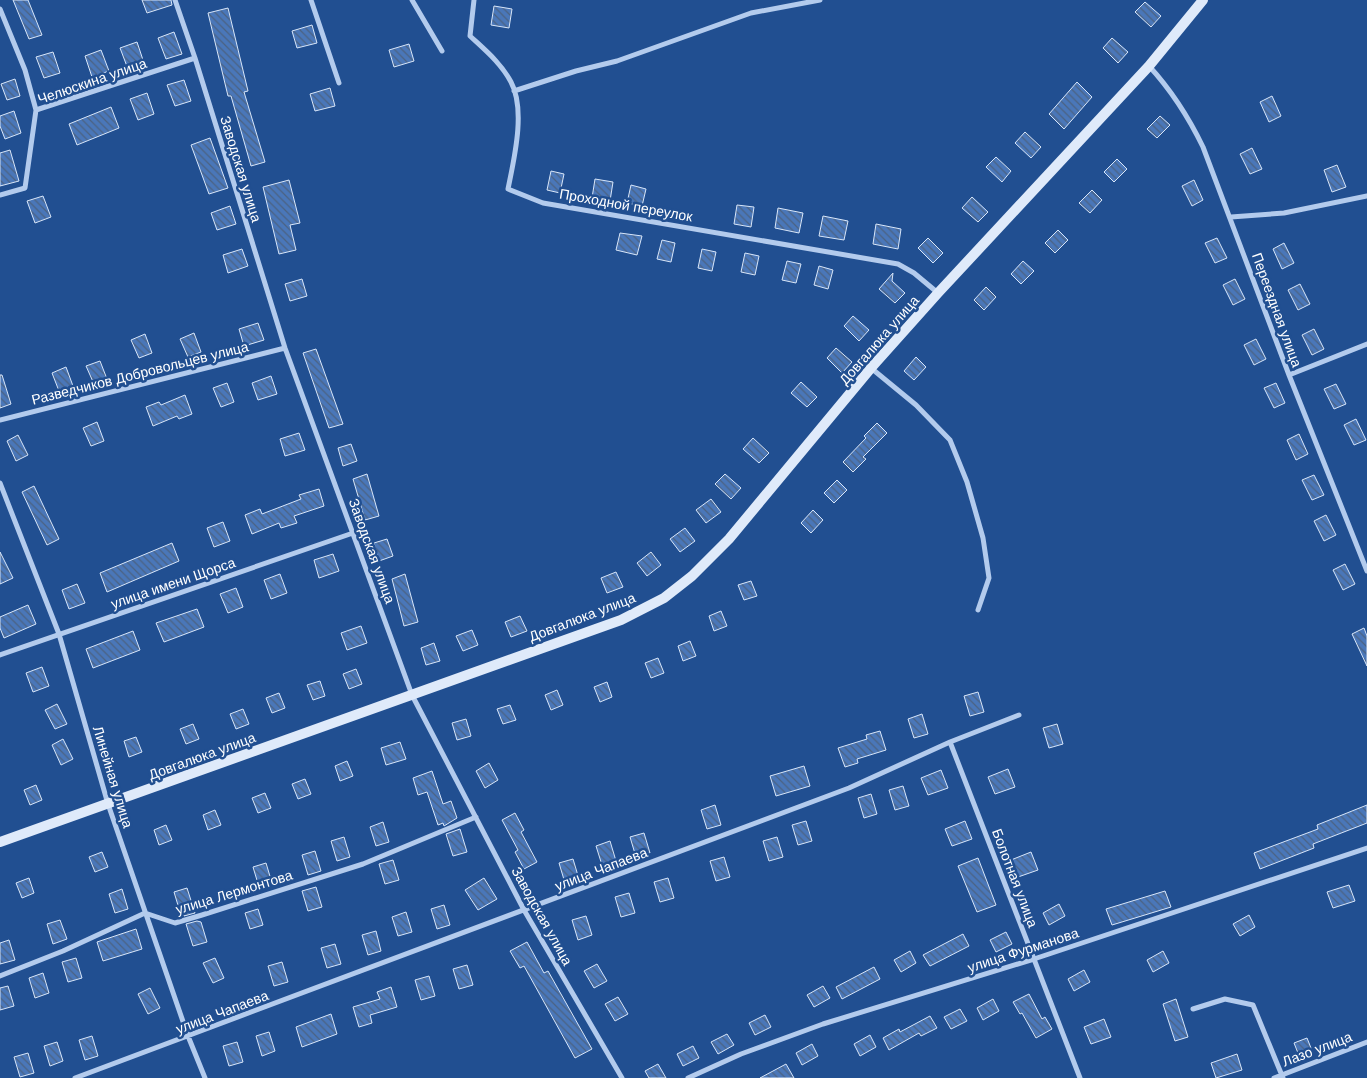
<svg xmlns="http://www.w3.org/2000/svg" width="1367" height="1078" font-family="Arial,sans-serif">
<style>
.building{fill:url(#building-back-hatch);stroke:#d8e6f9}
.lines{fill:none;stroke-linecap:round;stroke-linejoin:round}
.street{stroke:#b3cbed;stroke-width:5}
.secondary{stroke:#dfeafa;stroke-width:10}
.labels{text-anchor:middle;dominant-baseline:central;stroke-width:5;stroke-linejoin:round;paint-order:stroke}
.street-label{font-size:14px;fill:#fff;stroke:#214f91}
</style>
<defs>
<pattern id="building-back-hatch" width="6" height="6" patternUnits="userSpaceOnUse" patternTransform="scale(1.25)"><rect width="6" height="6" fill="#4a77b9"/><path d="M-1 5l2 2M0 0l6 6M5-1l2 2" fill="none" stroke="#4b6282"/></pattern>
</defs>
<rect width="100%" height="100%" fill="#214f91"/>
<path class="building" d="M13,0H28L42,35L29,39Z
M142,0H171L172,5L147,13Z
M1145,2L1161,16L1151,27L1135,12Z
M494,6L512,9L509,28L491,25Z
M228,8L248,91L244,92L265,162L251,166L231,96H228L208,13Z
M312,25L317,43L297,48L292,31Z
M174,32L182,54L166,59L158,38Z
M1112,38L1128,52L1118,63L1103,48Z
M137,42L144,63L128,69L120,48Z
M409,44L414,61L394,67L389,50Z
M101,50L109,71L92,77L85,56Z
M53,52L60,73L44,78L36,57Z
M15,79L20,96L7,100L1,84Z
M184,80L191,101L175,106L167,85Z
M1077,82L1092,97L1064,129L1049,114Z
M330,88L335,106L315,111L310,94Z
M147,93L154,114L138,120L130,99Z
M1272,96L1281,116L1269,122L1260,102Z
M111,107L119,128L77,145L69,124Z
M14,111L21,133L5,139L0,126V116Z
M1160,116L1170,125L1157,138L1147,129Z
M1025,132L1041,147L1031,158L1015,143Z
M210,138L228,188L209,194L191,145Z
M1252,148L1262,169L1250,174L1240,154Z
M10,150L19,181L0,186V153Z
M996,157L1011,171L1002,182L986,167Z
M1117,159L1127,169L1114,182L1104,172Z
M1337,165L1346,187L1332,192L1324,170Z
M551,171L564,174L560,193L547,190Z
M595,179L613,182L610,201L592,198Z
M289,180L300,223L290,225L296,250L279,254L263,187Z
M1194,180L1203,200L1192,206L1182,186Z
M631,185L646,189L642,206L627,203Z
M1092,190L1102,200L1090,213L1079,203Z
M43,196L51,217L35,223L27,201Z
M972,197L988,212L978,222L962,208Z
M737,205L754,207L751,227L734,224Z
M230,206L236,224L217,230L211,213Z
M778,208L803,213L799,233L775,228Z
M823,216L848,221L844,240L819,236Z
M876,224L901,229L898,249L873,244Z
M1058,230L1068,240L1055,253L1045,243Z
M620,233L642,236L637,255L616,250Z
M928,238L943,253L933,263L918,248Z
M1217,238L1227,258L1215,263L1205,243Z
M662,240L675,243L671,262L657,259Z
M1284,243L1294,263L1282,269L1273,249Z
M242,249L248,266L228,273L223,255Z
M702,249L716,252L712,271L698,268Z
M745,253L759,256L755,275L741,272Z
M787,261L801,264L796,283L782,280Z
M1023,261L1034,271L1021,284L1011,274Z
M819,266L833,270L828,289L814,285Z
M893,273L892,281L905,293L895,303L879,289Z
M302,279L307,296L290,301L285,284Z
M1235,279L1245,299L1233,305L1223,285Z
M1300,284L1310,304L1298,310L1288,290Z
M986,287L996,297L984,310L974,300Z
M853,316L869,330L859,341L844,326Z
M258,323L264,340L244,346L239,329Z
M1314,329L1324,349L1312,355L1302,335Z
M194,333L201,352L188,357L180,339Z
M145,334L152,353L139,358L131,340Z
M1256,339L1266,359L1254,365L1244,345Z
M836,348L852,362L842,373L827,358Z
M316,349L343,424L329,428L303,353Z
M916,357L926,367L914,380L904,371Z
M100,361L107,379L94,384L86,366Z
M66,367L73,386L59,391L52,373Z
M0,375H2L11,404L0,408Z
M271,376L277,394L258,400L252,383Z
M801,382L817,397L807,407L791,393Z
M227,383L234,402L221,407L213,388Z
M1276,383L1285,403L1274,408L1264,388Z
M1336,384L1346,404L1334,409L1324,389Z
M185,395L192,414L179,419L177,416L153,426L146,407L159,402L161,405Z
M1356,419L1366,440L1354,445L1344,425Z
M97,422L104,441L91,446L83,428Z
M877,423L887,433L863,457L866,459L853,472L843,462L866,438L864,436Z
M299,433L305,450L285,456L280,439Z
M1299,434L1308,454L1296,460L1287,440Z
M18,435L28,455L16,461L7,441Z
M753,438L769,453L759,463L743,449Z
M351,444L357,461L343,466L338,448Z
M367,474L379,516L365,520L353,479Z
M725,474L741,488L731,499L715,484Z
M1314,475L1324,495L1312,500L1302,480Z
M837,480L847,490L834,503L824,493Z
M34,486L59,539L47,545L22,492Z
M319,489L324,506L294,516L297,523L281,528L279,523L252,534L245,515L260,509L262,514L301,499L299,495Z
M711,499L721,512L706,523L696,510Z
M813,510L823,520L811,533L801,523Z
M1326,515L1336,535L1324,541L1314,521Z
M223,522L230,541L214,547L207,528Z
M685,528L695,541L680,552L670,539Z
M387,539L393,556L379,561L374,543Z
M172,543L179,561L107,592L100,573Z
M0,552L13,578L0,584Z
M651,552L661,565L647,576L637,563Z
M333,554L339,571L319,578L314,560Z
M1345,564L1355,584L1343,590L1333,570Z
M616,572L623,587L607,593L601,578Z
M280,574L287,593L271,599L264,580Z
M405,574L418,622L404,626L392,579Z
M751,581L757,596L744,600L738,585Z
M77,584L85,603L69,609L62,590Z
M236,588L243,607L228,613L220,594Z
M28,605L36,624L4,638L0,628V617Z
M197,609L204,627L164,642L156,623Z
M721,611L727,626L714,631L709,616Z
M520,616L527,631L511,637L505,622Z
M361,626L367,643L347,650L341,633Z
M1364,628L1367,636V666L1352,634Z
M472,630L478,645L463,651L456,636Z
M133,631L140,650L93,668L86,649Z
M690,641L696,656L683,661L678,646Z
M434,643L440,661L426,665L421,648Z
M658,658L664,673L651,678L645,663Z
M42,667L49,686L33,692L26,673Z
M356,669L362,684L349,689L343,674Z
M320,681L325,696L313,700L307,685Z
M607,682L612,697L600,702L594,687Z
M557,690L563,705L551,710L545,695Z
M978,692L984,712L970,716L964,696Z
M279,693L285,708L272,713L266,698Z
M57,704L67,724L55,729L45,710Z
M510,705L516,720L503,724L497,709Z
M243,709L249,724L236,729L230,714Z
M922,714L928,734L914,738L908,719Z
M466,719L471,736L457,740L452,723Z
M193,724L199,739L186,744L180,729Z
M1057,724L1063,744L1049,748L1043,728Z
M880,731L886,750L857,759L858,763L845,767L838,748L867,739L866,735Z
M136,737L142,752L129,757L124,741Z
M63,739L73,759L61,765L52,745Z
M400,742L406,759L386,765L381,748Z
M347,761L353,776L340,781L335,766Z
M489,763L498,780L485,788L476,771Z
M804,766L810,786L776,796L770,776Z
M1008,769L1015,787L995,794L988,777Z
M941,770L948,788L928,795L921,778Z
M432,771L443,804L451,801L457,818L444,826L443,823L438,825L427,792L418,795L413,778Z
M305,779L311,794L298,799L292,784Z
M36,785L42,800L30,805L24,790Z
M903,786L909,806L895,810L889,790Z
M265,793L271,808L258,813L252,798Z
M871,794L877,814L864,818L858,798Z
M715,805L721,825L707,829L701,810Z
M1367,805V823L1313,844L1314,848L1260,869L1254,853L1318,829L1317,825Z
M215,810L221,825L208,830L203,815Z
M515,813L524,830L521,832L537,862L524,869L515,852L518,850L502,820Z
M806,821L812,841L798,845L792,825Z
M965,821L972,839L952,846L945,829Z
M383,822L389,842L376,846L370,827Z
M166,825L172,840L159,845L154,830Z
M460,829L467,852L453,856L446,834Z
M644,833L650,853L636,857L630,837Z
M344,837L350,857L337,861L331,841Z
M777,837L783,857L769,861L763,841Z
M610,841L616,861L602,865L596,846Z
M315,851L321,871L308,875L302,855Z
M102,852L108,867L95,872L89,857Z
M1031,852L1038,870L1018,877L1011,860Z
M724,857L730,877L716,881L710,861Z
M978,858L996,905L977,912L958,866Z
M573,859L579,879L565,883L559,863Z
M393,860L399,880L385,884L379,864Z
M266,863L272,883L259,887L253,867Z
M29,878L34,893L22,898L16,883Z
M484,878L497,899L478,910L465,890Z
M668,878L674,898L660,902L654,882Z
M1349,885L1355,901L1333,908L1327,892Z
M316,887L322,907L308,911L302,891Z
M187,888L195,913L184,916L183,911L180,912L174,892Z
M122,889L128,909L115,913L109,894Z
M1165,891L1171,907L1112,925L1106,909Z
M629,893L635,913L621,917L615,897Z
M1059,904L1065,916L1049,925L1043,913Z
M444,905L450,925L437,929L431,909Z
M258,909L263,925L250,929L245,913Z
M406,912L412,932L398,936L392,917Z
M1249,915L1255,927L1240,936L1233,924Z
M586,916L592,935L578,940L572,920Z
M60,920L67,939L53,944L47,924Z
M197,921L201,922L207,942L193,946L186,924Z
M136,929L142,949L103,961L97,942Z
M376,931L381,951L368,955L362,935Z
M1006,932L1012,944L996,952L990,940Z
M963,934L969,946L930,966L923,955Z
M9,940L15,960L0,964V943Z
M527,942L544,973L548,971L592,1049L575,1058L524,966L520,968L510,951Z
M335,944L341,964L327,968L321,948Z
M910,951L916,963L901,972L894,960Z
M1163,951L1169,963L1153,972L1147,960Z
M76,958L82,978L68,982L62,962Z
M215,958L224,978L213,983L203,963Z
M282,962L288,982L274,986L268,966Z
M597,964L607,981L594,988L584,971Z
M467,965L473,985L459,989L453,969Z
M874,967L880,979L842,999L836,987Z
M1084,970L1090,982L1074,991L1068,979Z
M43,973L49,993L35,998L29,978Z
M429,976L435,996L421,1000L415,980Z
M8,986L14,1006L0,1010V988Z
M823,986L830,998L814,1007L807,995Z
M391,987L397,1007L370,1015L372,1023L359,1027L353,1007L380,999L377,992Z
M150,988L160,1008L148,1014L138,994Z
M1029,994L1042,1019L1045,1017L1052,1029L1036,1038L1022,1013L1020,1014L1013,1002Z
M618,997L628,1014L615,1021L605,1004Z
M993,999L999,1011L983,1020L977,1008Z
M1176,999L1188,1037L1175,1041L1163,1004Z
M960,1009L967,1021L951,1029L944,1017Z
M331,1014L337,1034L302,1047L296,1027Z
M765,1015L771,1027L755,1035L749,1023Z
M930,1016L937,1028L921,1036L919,1033L889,1050L883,1038L899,1029L900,1032Z
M1104,1019L1111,1037L1091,1044L1084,1027Z
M269,1032L275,1051L262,1056L256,1036Z
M727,1034L734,1045L718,1054L711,1042Z
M870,1035L876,1047L860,1056L854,1044Z
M92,1036L98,1056L85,1060L79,1040Z
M1307,1038L1313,1053L1300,1058L1294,1043Z
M57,1042L63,1061L50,1066L44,1046Z
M237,1042L243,1062L229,1066L223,1046Z
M812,1044L818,1056L802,1065L796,1053Z
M693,1046L699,1058L683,1066L677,1054Z
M28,1053L34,1073L20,1077L14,1057Z
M1237,1054L1242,1070L1216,1078L1211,1063Z
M658,1064L666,1078H649L645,1071Z
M786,1064L794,1078H760Z"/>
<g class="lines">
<path class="street" d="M175,0L195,58L285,348L412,695L524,910L622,1078
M311,0L339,83
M412,0L442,51
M474,0L470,36C485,50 501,63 511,82C526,110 514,159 508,189L543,203L898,264L914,273L938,293
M0,9L25,70L36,110
M1149,66C1172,91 1188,116 1203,147L1289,375L1367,571
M514,91L576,71L617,61L751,13L820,0
M0,195L25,188L36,110L195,58
M1231,217L1284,213L1367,196
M871,368L916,405L950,440L967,482L983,538L989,578L978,610
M1289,375L1367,344
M0,420L285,348
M0,483L59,634L108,804L188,1036L205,1078
M0,655L353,533
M950,742L1080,1078
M0,976L63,951L145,913L175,923L202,915L363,864L476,817
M1193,1009L1225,999L1253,1005L1283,1078
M75,1078L849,788L950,742L1019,715
M688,1078L741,1054L823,1024L1034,959L1367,848
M1274,1078L1367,1042"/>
<path class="secondary" d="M0,842L621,620L664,598L692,576L729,539L871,368L938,293L1149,66L1203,0"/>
</g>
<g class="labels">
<g class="street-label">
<text transform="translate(92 81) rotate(-19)">Челюскина улица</text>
<text transform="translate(241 169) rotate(73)">Заводская улица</text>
<text transform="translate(626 205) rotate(10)">Проходной переулок</text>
<text transform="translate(1277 310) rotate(70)">Переездная улица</text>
<text transform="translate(879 340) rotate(-49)">Довгалюка улица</text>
<text transform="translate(140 373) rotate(-14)">Разведчиков Добровольцев улица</text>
<text transform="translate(372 551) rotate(70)">Заводская улица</text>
<text transform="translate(173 583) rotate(-19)">улица имени Щорса</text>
<text transform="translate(582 617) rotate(-21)">Довгалюка улица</text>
<text transform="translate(202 756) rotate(-20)">Довгалюка улица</text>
<text transform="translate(113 777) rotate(73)">Линейная улица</text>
<text transform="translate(601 869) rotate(-21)">улица Чапаева</text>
<text transform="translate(1015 878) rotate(69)">Болотная улица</text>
<text transform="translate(234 892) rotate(-17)">улица Лермонтова</text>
<text transform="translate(542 916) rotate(61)">Заводская улица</text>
<text transform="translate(1023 950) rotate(-18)">улица Фурманова</text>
<text transform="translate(222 1012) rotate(-21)">улица Чапаева</text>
<text transform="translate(1317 1049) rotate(-21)">Лазо улица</text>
</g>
</g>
</svg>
